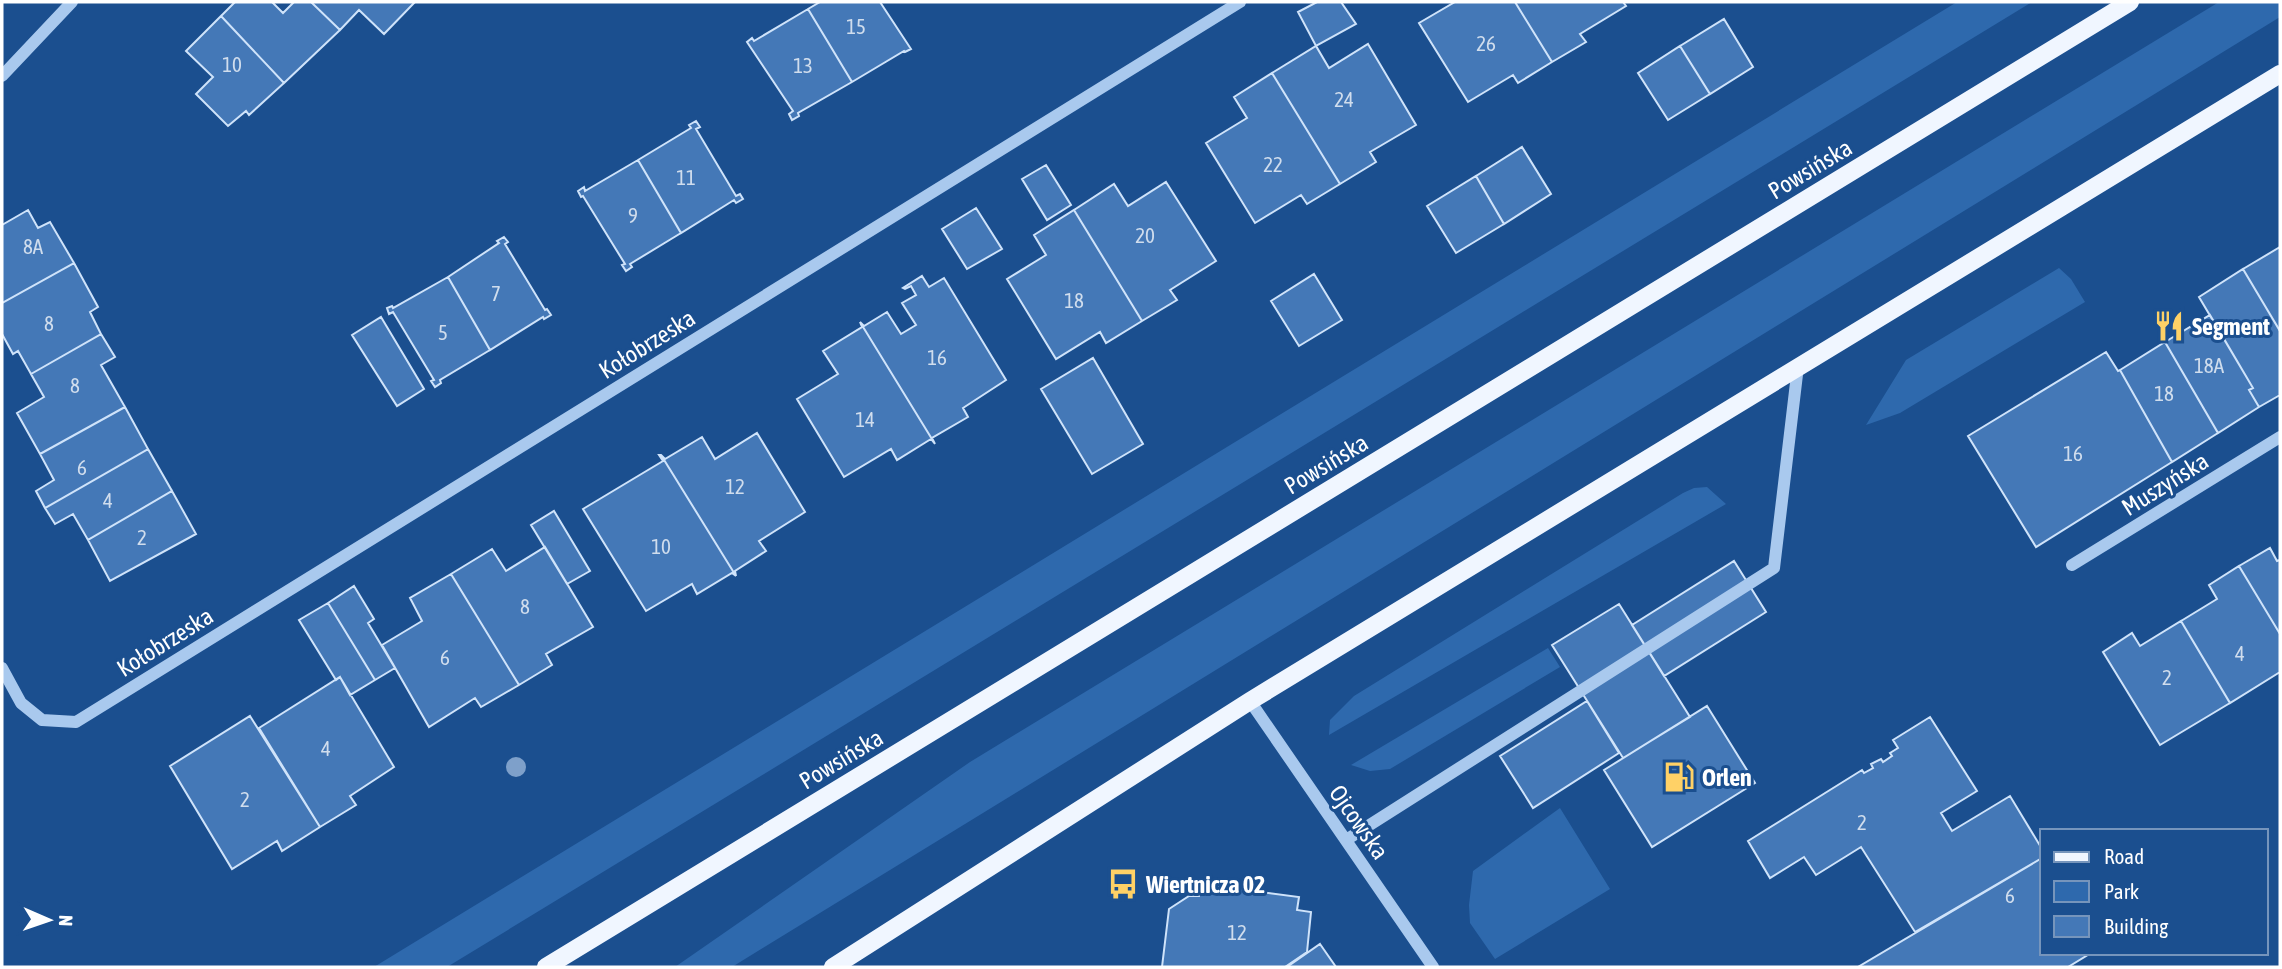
<svg xmlns="http://www.w3.org/2000/svg" width="2282" height="969" font-family="'Asap Condensed',sans-serif">
<style>
.green{fill:#2e69ad}
.building{fill:#4478b7;stroke:#cfe3fa;stroke-width:2}
.lines{fill:none;stroke-linecap:round;stroke-linejoin:round}
.minor{stroke:#a9c9ee;stroke-width:12}
.major{stroke:#f0f6ff;stroke-width:18}
.tree{fill:#7ea0ca}
.labels{text-anchor:middle;dominant-baseline:central;stroke-width:6;stroke-linejoin:round;paint-order:stroke}
.number-label{font-size:21px;fill:#d0dded}
.street-label{font-size:24px;fill:#fff;stroke:#1b4f8f}
.poi-label{font-size:24px;font-weight:bold;fill:#fff;stroke:#1b4f8f;text-anchor:start}
</style>
<rect width="100%" height="100%" fill="#1b4f8f"/>
<path class="green" d="M1957,2H2032L447,967H374Z
M2219,2H2280V17L732,967H675L970,762Z
M2059,268L2071,279L2085,302L1900,413L1866,425L1906,360Z
M1707,487L1726,504L1329,735L1330,720L1354,696L1683,493L1694,488Z
M1548,648L1560,667L1390,769L1370,771L1351,765Z
M1560,808L1610,889L1495,959L1470,923L1469,905L1473,871Z"/>
<path class="building" d="M235,2H272L283,13L294,2H311L340,30L284,83L221,16Z
M311,2H415L384,34L359,10L340,30Z
M820,2H880L911,49L905,52L904,51L852,82L808,9Z
M1317,2H1341L1356,24L1316,46L1298,12Z
M1455,2H1515L1552,62L1518,83L1513,75L1468,102L1419,23Z
M1515,2H1623L1626,6L1580,34L1586,42L1552,62Z
M808,9L852,82L798,113L799,116L792,120L789,114L793,111L747,42L752,38L754,41Z
M221,16L284,83L249,115L246,111L228,126L196,94L213,77L186,51Z
M1724,19L1753,67L1710,94L1680,46Z
M1368,44L1416,125L1370,152L1376,162L1340,184L1272,73L1316,46L1329,68Z
M1680,46L1710,94L1668,120L1638,73Z
M1272,73L1340,184L1307,204L1301,195L1255,223L1206,143L1247,118L1234,97Z
M696,121L700,127L696,129L736,196L740,194L743,199L736,203L734,200L681,233L638,160L691,128L689,125Z
M1522,147L1551,194L1504,224L1476,176Z
M638,160L681,233L630,264L632,267L626,271L622,265L625,264L583,196L581,197L578,191L584,187L585,191Z
M1046,165L1071,205L1047,220L1022,179Z
M1476,176L1504,224L1456,253L1427,206Z
M1166,182L1216,261L1170,290L1177,300L1142,321L1074,210L1114,184L1128,206Z
M976,208L1002,249L967,269L942,229Z
M28,210L38,228L50,222L74,263L2,303V225Z
M1074,210L1142,321L1106,343L1100,332L1056,359L1007,279L1046,255L1034,235Z
M504,237L508,242L505,244L545,310L547,309L551,315L544,319L543,317L490,350L448,277L499,243L497,241Z
M2280,247V331L2243,269Z
M74,263L98,307L90,312L101,334L31,374L18,351L13,354L2,334V303Z
M2243,269L2280,331V395L2259,407L2249,390L2253,388L2199,297Z
M1314,274L1342,320L1299,346L1271,301Z
M922,276L929,287L944,278L1006,380L963,408L968,417L932,438L935,444L860,322L864,326L887,312L901,334L916,325L902,303L916,295L911,286L905,289L903,288Z
M448,277L490,350L440,380L441,383L435,387L431,381L434,380L393,312L389,314L387,308L392,306L393,308Z
M2210,315L2253,388L2249,390L2259,407L2218,433L2165,342Z
M381,317L424,389L397,406L352,335Z
M860,322L935,444L931,439L897,460L891,449L844,477L797,399L838,374L823,351L862,327Z
M101,334L115,357L101,365L125,407L40,454L17,413L44,397L31,374Z
M2165,342L2218,433L2172,462L2120,370Z
M2106,352L2118,371L2120,370L2172,462L2036,547L1968,436Z
M1093,358L1143,444L1092,474L1041,389Z
M125,407L148,449L45,508L36,491L54,480L40,454Z
M757,433L805,512L759,541L766,551L735,571L736,576L661,455L665,459L702,437L715,459Z
M148,449L172,491L88,540L73,514L55,524L45,508Z
M659,455H661L736,576L732,573L697,594L692,584L646,611L583,509L663,461Z
M172,491L196,534L110,581L88,540Z
M554,511L590,571L567,584L531,525Z
M545,547L593,627L546,654L552,665L519,685L451,574L492,549L506,571Z
M2270,548L2277,561L2280,560V634L2239,566Z
M1734,561L1766,612L1664,676L1632,625Z
M2239,566L2280,634V672L2230,703L2181,621L2217,599L2209,585Z
M451,574L519,685L481,707L475,698L429,727L382,645L422,621L410,598Z
M354,586L374,619L368,623L395,668L375,680L328,603Z
M328,603L375,680L350,695L340,677L336,680L299,620Z
M1619,604L1690,717L1623,758L1552,645Z
M2181,621L2230,703L2160,745L2103,652L2132,633L2140,646Z
M340,677L394,767L350,796L356,805L320,827L259,728Z
M1587,701L1619,753L1533,808L1500,756Z
M1707,706L1755,783L1652,847L1604,770Z
M250,716L320,827L282,851L277,841L232,869L170,766Z
M1930,717L1977,791L1941,813L1952,831L2010,796L2042,849V858L1915,932L1861,847L1816,875L1804,857L1770,878L1748,841L1862,770L1864,773L1873,768L1871,764L1881,759L1883,762L1892,756L1890,753L1898,748L1893,740Z
M2042,858V953H2091L2068,967H1858Z
M1201,884L1299,897L1297,910L1311,912L1307,952L1285,967H1162L1169,909L1189,896H1199Z
M1320,944L1336,967H1287Z"/>
<g class="lines">
<path class="minor" d="M2,76L72,2
M2072,565L2280,437
M2,668L21,703L42,720L76,722L1240,2
M1250,701L1433,967
M1346,840L1774,568L1798,366"/>
<path class="major" d="M546,967L2130,2
M833,967L1250,701L2280,74"/>
</g>
<circle class="tree" cx="516" cy="767" r="10"/>
<defs>
<g id="restaurant-bare" transform="scale(2.415)"><path d="M-5-6h1v4h1v-4h1v4h1v-4h1v5L-1.5 .5V6h-2V.5L-5-1ZM5-6V6H3V1.5H1.5Q1.5-4 5-6Z" fill="#ffd166" stroke="#1b4f8f" stroke-width="2.5" paint-order="stroke"/></g>
<g id="fuel-bare" transform="scale(2.415)"><path d="M-5.5-6h7V0h2V4h1.3V-2.5L3-4.5l.8-.8L6-3V5H2.5V1h-1V6h-7ZM-4.2-4.7v3.2H.2V-4.7Z" fill="#ffd166" stroke="#1b4f8f" stroke-width="2.5" paint-order="stroke"/></g>
<g id="bus-bare" transform="scale(2.415)"><path d="M-5-6H5V4H4V6H2V4H-2V6H-4V4H-5ZM-3.5-4V0h7V-4ZM-3.5 1.2v1.5H-2V1.2ZM2 1.2v1.5H3.5V1.2Z" fill="#ffd166" stroke="#1b4f8f" stroke-width="2.5" paint-order="stroke"/></g>
</defs>
<g fill-rule="evenodd">
<use href="#restaurant-bare" x="2169" y="326"/>
<use href="#fuel-bare" x="1679" y="777"/>
<use href="#bus-bare" x="1123" y="884"/>
</g>
<g class="labels">
<g class="number-label">
<text x="856" y="26">15</text>
<text x="1486" y="43">26</text>
<text x="232" y="64">10</text>
<text x="803" y="65">13</text>
<text x="1344" y="99">24</text>
<text x="1273" y="164">22</text>
<text x="686" y="177">11</text>
<text x="633" y="215">9</text>
<text x="1145" y="235">20</text>
<text x="33" y="246">8A</text>
<text x="496" y="293">7</text>
<text x="1074" y="300">18</text>
<text x="49" y="323">8</text>
<text x="443" y="332">5</text>
<text x="937" y="357">16</text>
<text x="2209" y="365">18A</text>
<text x="75" y="385">8</text>
<text x="2164" y="393">18</text>
<text x="865" y="419">14</text>
<text x="2073" y="453">16</text>
<text x="82" y="467">6</text>
<text x="735" y="486">12</text>
<text x="108" y="500">4</text>
<text x="142" y="537">2</text>
<text x="661" y="546">10</text>
<text x="525" y="606">8</text>
<text x="2240" y="653">4</text>
<text x="445" y="657">6</text>
<text x="2167" y="677">2</text>
<text x="326" y="748">4</text>
<text x="245" y="799">2</text>
<text x="1862" y="822">2</text>
<text x="2010" y="895">6</text>
<text x="1237" y="932">12</text>
</g>
<g class="street-label">
<text transform="translate(1810 169) rotate(-31)">Powsińska</text>
<text transform="translate(647 344) rotate(-32)">Kołobrzeska</text>
<text transform="translate(1326 464) rotate(-31)">Powsińska</text>
<text transform="translate(2165 484) rotate(-32)">Muszyńska</text>
<text transform="translate(165 642) rotate(-32)">Kołobrzeska</text>
<text transform="translate(841 759) rotate(-31)">Powsińska</text>
<text transform="translate(1359 822) rotate(55)">Ojcowska</text>
</g>
<g class="poi-label">
<text x="2192" y="326">Segment</text>
<text x="1702" y="777">Orlen</text>
<text x="1146" y="884">Wiertnicza 02</text>
</g>
</g>
<rect width="2282" height="969" fill="none" stroke="#ffffff" stroke-width="7"/>
<rect x="2040" y="829" width="228" height="126" fill="#1b4f8f" stroke="#7695bc" stroke-width="2"/>
<rect x="2054" y="852" width="35" height="10" fill="#f0f6ff" stroke="#7695bc" stroke-width="2"/>
<text x="2104" y="864" font-size="21" fill="#ffffff">Road</text>
<rect x="2054" y="881" width="35" height="21" fill="#2e69ad" stroke="#7695bc" stroke-width="2"/>
<text x="2104" y="899" font-size="21" fill="#ffffff">Park</text>
<rect x="2054" y="916" width="35" height="21" fill="#4478b7" stroke="#7695bc" stroke-width="2"/>
<text x="2104" y="934" font-size="21" fill="#ffffff">Building</text>
<g transform="translate(49 920) rotate(92)" stroke="#1b4f8f" stroke-width="5" paint-order="stroke">
<path d="M0-5L12 26L0 18L-12 26Z" fill="#ffffff"/>
<text y="-10" font-size="19" font-weight="bold" text-anchor="middle" fill="#ffffff">N</text>
</g>
</svg>
